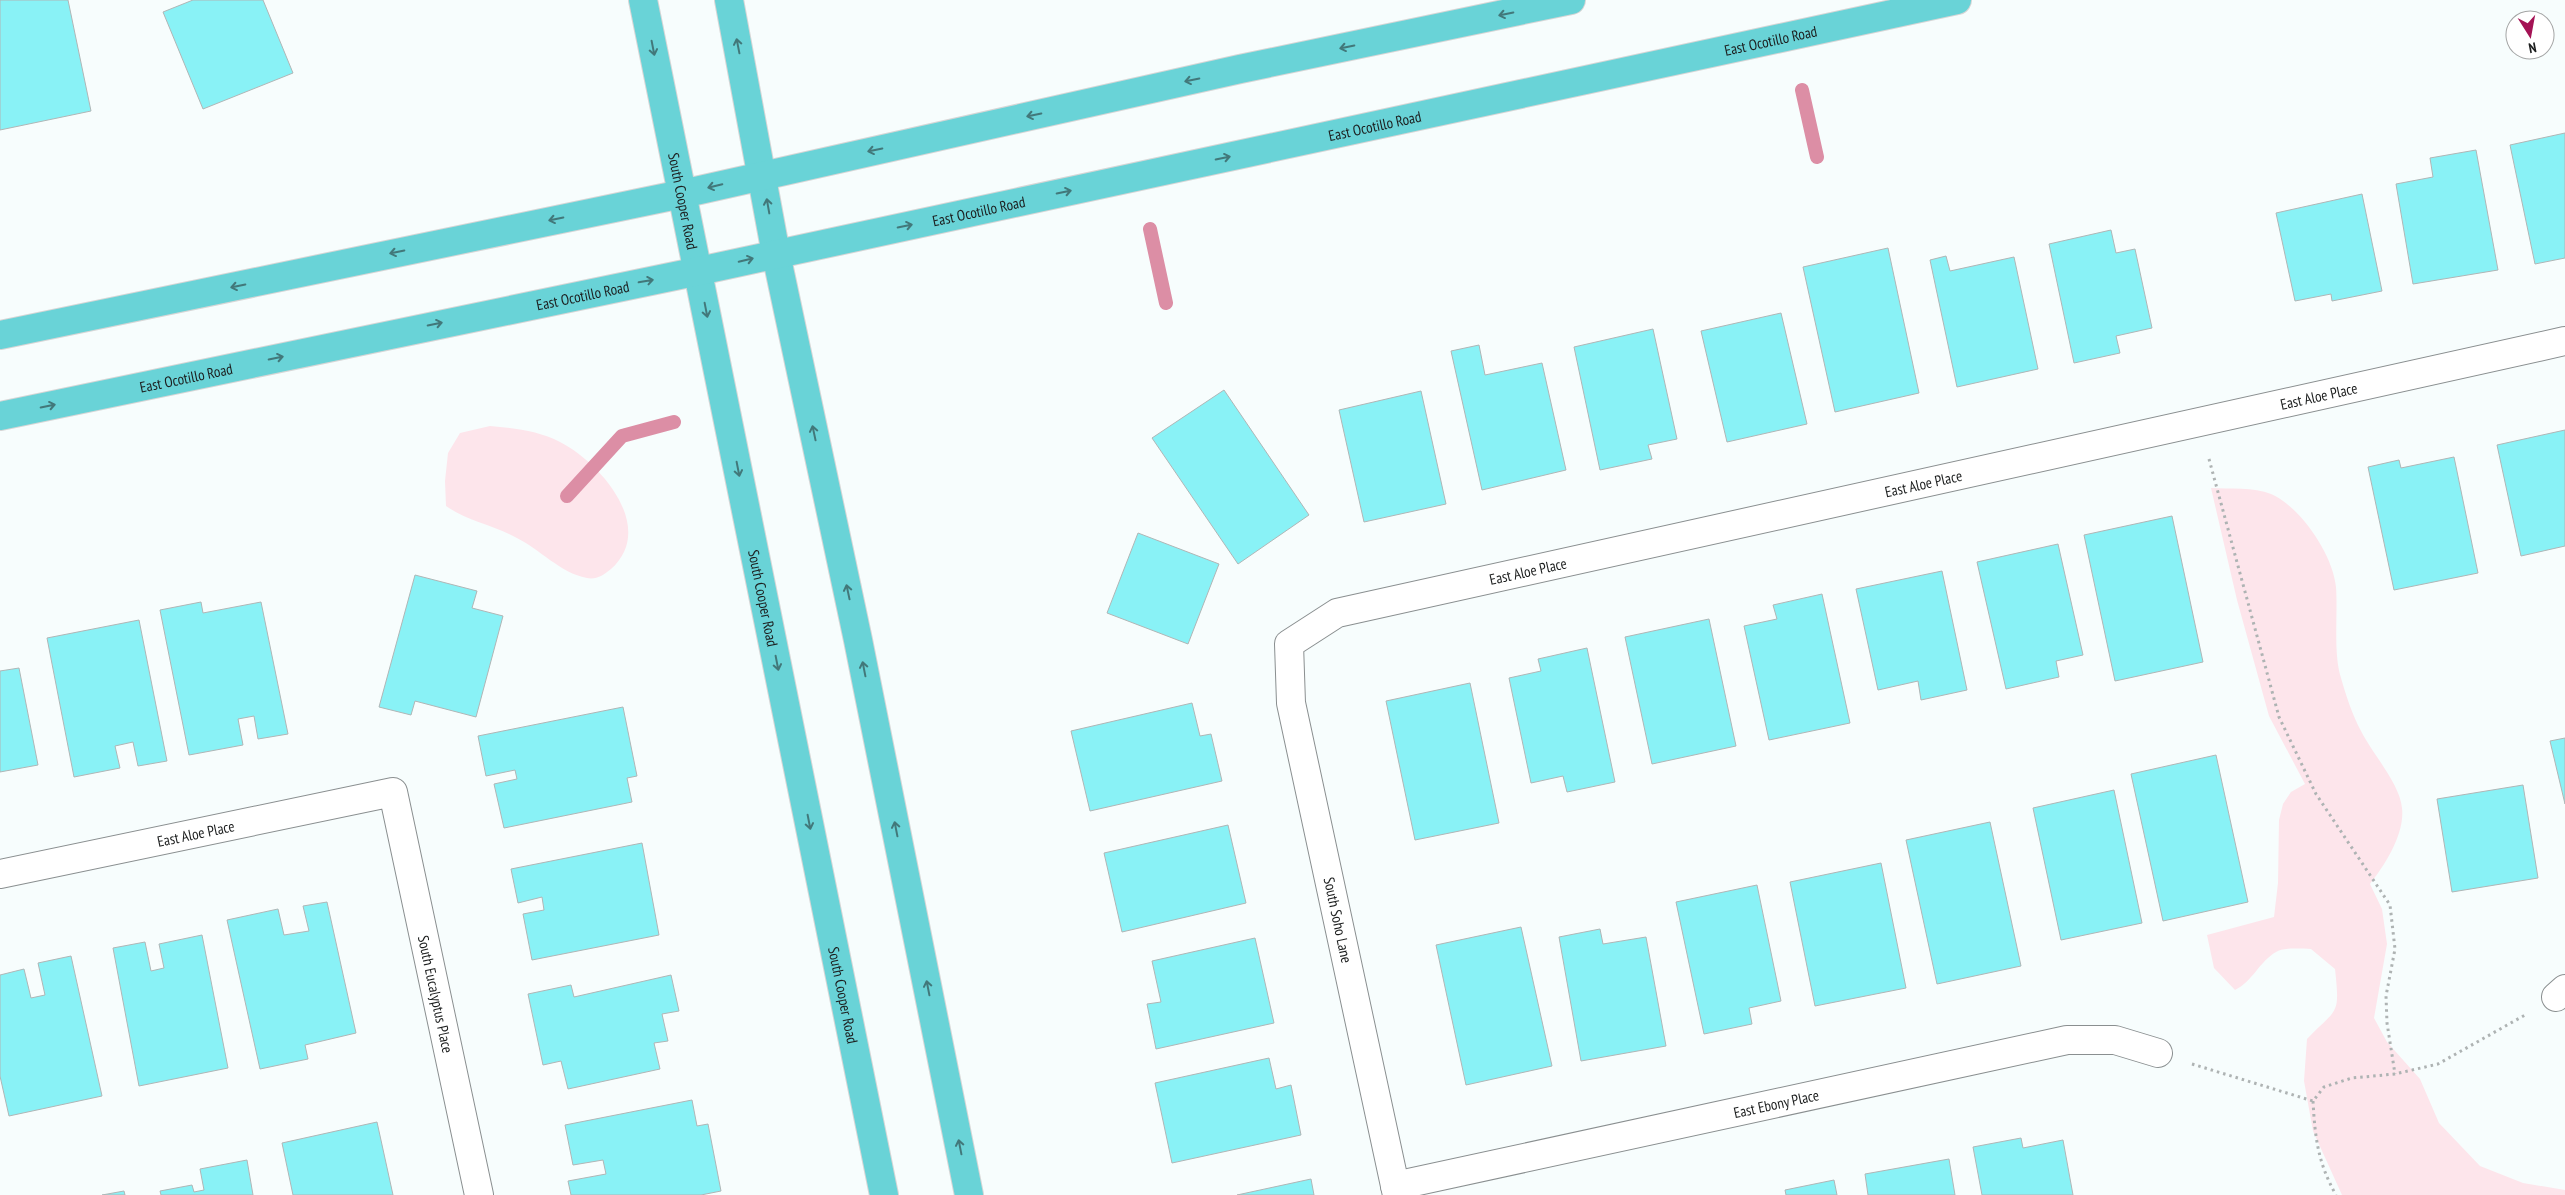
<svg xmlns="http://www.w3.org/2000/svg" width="2565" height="1195" font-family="'PT Sans Narrow',sans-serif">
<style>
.green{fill:#fde5eb}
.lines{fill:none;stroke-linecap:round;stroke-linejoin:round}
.stream{stroke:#dc8ea5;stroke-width:14}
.building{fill:#89f2f6;stroke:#b0b6b6}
.minor-casing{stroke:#8a8f90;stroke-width:30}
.major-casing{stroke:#d6d6d6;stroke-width:30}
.path{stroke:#aeb3b3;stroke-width:3;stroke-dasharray:2.5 4;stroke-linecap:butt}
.minor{stroke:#fff;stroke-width:28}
.major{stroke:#69d3d7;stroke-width:28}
.oneway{stroke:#42787a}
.labels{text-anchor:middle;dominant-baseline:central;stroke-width:4;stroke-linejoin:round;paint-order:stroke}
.street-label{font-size:15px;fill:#1c1e1e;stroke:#fff}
</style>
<rect width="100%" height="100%" fill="#f7fdfd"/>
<path class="green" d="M490,426C514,428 539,431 560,442C601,463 657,528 611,569C604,575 596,580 587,578C560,573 540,549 515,537C493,525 467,521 446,506L445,481L448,453L460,433Z
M2211,488C2229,489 2254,487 2271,494C2301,507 2333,555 2336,587C2338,614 2333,653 2341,678C2346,696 2353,716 2361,731C2372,753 2400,784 2402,808C2405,834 2385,865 2370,884L2382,909L2387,944L2374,1018L2387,1042L2420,1079L2439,1123L2480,1166L2523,1183L2565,1190V1195H2342L2313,1131L2304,1081L2307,1039C2338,1007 2340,1016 2335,969L2311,949C2302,949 2284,947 2276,952C2260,961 2252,982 2235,990L2214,968L2207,935L2274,917L2278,883L2279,820L2283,804L2291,792L2305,784L2269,716L2237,600Z"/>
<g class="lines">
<path class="stream" d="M1802,90L1817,157
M1150,229L1166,303
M567,496L622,436L674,422"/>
</g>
<path class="building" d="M0,0H68L91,111L0,130Z
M193,0H263L293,73L203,109L163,12Z
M2565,133V258L2535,264L2510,145Z
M2476,150L2498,270L2413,284L2396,184L2433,177L2430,158Z
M2362,194L2382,291L2332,301L2331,294L2295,301L2276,213Z
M2111,230L2116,253L2135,249L2152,328L2116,336L2120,353L2074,363L2049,244Z
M1888,248L1919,393L1835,412L1803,267Z
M1946,256L1950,271L2014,257L2038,369L1957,387L1930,260Z
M1781,313L1807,424L1727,442L1701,331Z
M1653,329L1677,439L1648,445L1652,459L1600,470L1574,347Z
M1479,345L1485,375L1542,363L1566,470L1482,490L1451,351Z
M1224,390L1309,515L1238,564L1152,438Z
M1421,391L1446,504L1364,522L1339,410Z
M2565,430V546L2521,556L2497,445Z
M2454,457L2478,573L2394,590L2368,467L2399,460L2401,468Z
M2172,516L2203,662L2115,681L2084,535Z
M1138,533L1219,564L1188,644L1107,613Z
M2058,544L2083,655L2056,661L2059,677L2006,689L1977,562Z
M1942,571L1967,690L1921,700L1918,681L1878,690L1856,589Z
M415,575L477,591L472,608L503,616L476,717L415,701L411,715L379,707Z
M1822,594L1850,723L1769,740L1744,626L1777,619L1773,605Z
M201,602L203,613L261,602L288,734L258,739L254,716L238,719L243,745L189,755L160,610Z
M1709,619L1736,746L1652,764L1625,637Z
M139,620L167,761L138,766L133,742L115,746L120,768L74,777L47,638Z
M1587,648L1615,782L1567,792L1563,776L1531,783L1509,678L1541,671L1538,659Z
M19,668L38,765L0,772V671Z
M1470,683L1499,823L1415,840L1386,701Z
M1192,703L1200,736L1211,734L1222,781L1090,811L1071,731Z
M623,707L637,776L627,778L632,802L504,828L494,784L517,779L515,770L486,776L478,736Z
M2565,738V804L2550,741Z
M2216,755L2248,902L2163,921L2131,774Z
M2523,785L2538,878L2452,892L2437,799Z
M2114,790L2142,923L2061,940L2033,808Z
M1990,822L2021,966L1937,984L1906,840Z
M1228,825L1246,903L1122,932L1104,853Z
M642,843L659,935L532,960L523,914L544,910L542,897L518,903L511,869Z
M1881,863L1906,988L1815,1006L1790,882Z
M1757,885L1781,1001L1749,1008L1752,1024L1704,1034L1676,902Z
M327,902L356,1033L305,1045L308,1059L260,1069L227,920L278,909L284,935L309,931L303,906Z
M1521,927L1552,1066L1466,1085L1436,945Z
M1600,929L1603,944L1646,937L1666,1046L1581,1061L1559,937Z
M202,935L228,1068L139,1086L113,948L145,942L151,971L164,968L159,944Z
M1255,938L1274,1023L1156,1049L1147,1004L1161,1002L1152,961Z
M71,956L102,1096L9,1116L0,1076V975L24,969L31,998L45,995L38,963Z
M671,975L679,1011L662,1014L668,1041L654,1043L660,1069L568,1089L561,1061L543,1065L528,994L571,985L574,997Z
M1269,1058L1276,1089L1291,1085L1301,1135L1172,1163L1155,1083Z
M692,1100L697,1126L708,1124L721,1191L701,1195H571L568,1181L606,1174L603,1160L573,1165L565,1125Z
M377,1122L393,1195H293L282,1143Z
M2021,1138L2023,1148L2063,1140L2073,1195H1982L1973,1147Z
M1949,1159L1955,1195H1868L1865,1174Z
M247,1160L253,1195H161L160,1191L192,1185L194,1192L204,1190L200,1169Z
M1311,1179L1314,1195H1237Z
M1834,1180L1837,1195H1786L1785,1190Z
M124,1191L125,1195H102Z"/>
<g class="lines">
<g class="minor-casing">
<g id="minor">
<path id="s1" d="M0,874L393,792L479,1195"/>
<path d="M2556,997L2565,989"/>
<path id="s2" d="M1395,1186L2067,1040H2115L2158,1053"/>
<path id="s3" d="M1397,1195L1291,703L1289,644L1337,613L2565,341"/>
</g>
</g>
<g class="major-casing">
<g id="major">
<path id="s4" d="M643,0L884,1195"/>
<path d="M729,0L776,254L858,640L969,1195"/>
<path d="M0,335L682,194L1240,69L1571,0"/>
<path id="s5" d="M0,416L699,271L1957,0"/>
</g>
</g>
<path class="path" d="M2209,459L2279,717L2316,794L2390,905L2395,949L2386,996L2387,1023L2395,1074
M2192,1064L2313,1101L2324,1087L2352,1078L2395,1074L2438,1064L2525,1015
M2313,1101C2315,1138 2318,1163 2336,1195"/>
<use href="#minor" class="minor"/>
<use href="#major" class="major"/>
</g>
<defs><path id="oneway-shaft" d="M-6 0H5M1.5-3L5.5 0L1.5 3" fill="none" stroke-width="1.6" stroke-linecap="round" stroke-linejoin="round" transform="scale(1.25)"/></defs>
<g class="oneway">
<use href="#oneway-shaft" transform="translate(1506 14) rotate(168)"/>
<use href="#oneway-shaft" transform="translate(738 46) rotate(-101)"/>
<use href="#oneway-shaft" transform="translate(1347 47) rotate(168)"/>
<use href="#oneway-shaft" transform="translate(653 48) rotate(79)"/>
<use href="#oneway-shaft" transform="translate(1192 80) rotate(168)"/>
<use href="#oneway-shaft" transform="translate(1034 115) rotate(168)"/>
<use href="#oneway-shaft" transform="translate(875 150) rotate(168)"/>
<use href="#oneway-shaft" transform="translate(1223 158) rotate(-12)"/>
<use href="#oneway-shaft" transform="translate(715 186) rotate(167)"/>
<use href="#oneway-shaft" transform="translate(1064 192) rotate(-12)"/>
<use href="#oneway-shaft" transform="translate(768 206) rotate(-100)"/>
<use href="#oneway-shaft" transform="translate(556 219) rotate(168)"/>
<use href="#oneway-shaft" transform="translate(905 226) rotate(-12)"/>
<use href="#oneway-shaft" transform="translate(397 252) rotate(168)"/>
<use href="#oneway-shaft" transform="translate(746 260) rotate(-13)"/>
<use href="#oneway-shaft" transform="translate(646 281) rotate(-10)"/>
<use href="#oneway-shaft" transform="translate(238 286) rotate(168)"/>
<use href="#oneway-shaft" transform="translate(706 310) rotate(79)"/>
<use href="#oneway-shaft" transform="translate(435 324) rotate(-12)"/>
<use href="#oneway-shaft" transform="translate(276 358) rotate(-12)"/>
<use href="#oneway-shaft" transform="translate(48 406) rotate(-12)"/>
<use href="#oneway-shaft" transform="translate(814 433) rotate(-102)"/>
<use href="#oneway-shaft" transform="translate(738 469) rotate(79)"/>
<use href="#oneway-shaft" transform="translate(848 592) rotate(-102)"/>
<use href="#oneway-shaft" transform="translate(777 663) rotate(79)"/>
<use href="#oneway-shaft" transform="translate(864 669) rotate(-101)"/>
<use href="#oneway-shaft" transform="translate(809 822) rotate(79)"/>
<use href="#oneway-shaft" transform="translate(896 829) rotate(-101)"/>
<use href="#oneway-shaft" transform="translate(928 988) rotate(-101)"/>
<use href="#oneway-shaft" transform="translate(960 1147) rotate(-101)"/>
</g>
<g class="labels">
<g class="street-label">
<text stroke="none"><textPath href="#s5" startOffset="1810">East Ocotillo Road</textPath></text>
<text stroke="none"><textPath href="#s5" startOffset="1405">East Ocotillo Road</textPath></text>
<text stroke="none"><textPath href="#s4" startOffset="205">South Cooper Road</textPath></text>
<text stroke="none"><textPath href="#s5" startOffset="1000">East Ocotillo Road</textPath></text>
<text stroke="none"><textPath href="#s5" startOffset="595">East Ocotillo Road</textPath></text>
<text stroke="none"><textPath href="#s5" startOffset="190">East Ocotillo Road</textPath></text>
<text stroke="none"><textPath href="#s3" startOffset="1625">East Aloe Place</textPath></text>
<text stroke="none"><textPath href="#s3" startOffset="1220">East Aloe Place</textPath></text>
<text stroke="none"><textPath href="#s3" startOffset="815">East Aloe Place</textPath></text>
<text stroke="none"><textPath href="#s4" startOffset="610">South Cooper Road</textPath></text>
<text stroke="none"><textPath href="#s1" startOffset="200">East Aloe Place</textPath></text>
<text transform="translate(1338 920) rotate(78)">South Soho Lane</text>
<text stroke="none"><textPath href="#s1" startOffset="608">South Eucalyptus Place</textPath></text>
<text stroke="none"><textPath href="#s4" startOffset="1015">South Cooper Road</textPath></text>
<text stroke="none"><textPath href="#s2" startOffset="390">East Ebony Place</textPath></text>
</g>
</g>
<g transform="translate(2530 35) rotate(169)"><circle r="24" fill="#ffffff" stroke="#a4a5a5"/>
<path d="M0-4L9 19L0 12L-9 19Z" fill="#a41355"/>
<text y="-8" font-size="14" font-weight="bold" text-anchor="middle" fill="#1c1e1e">N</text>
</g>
</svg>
